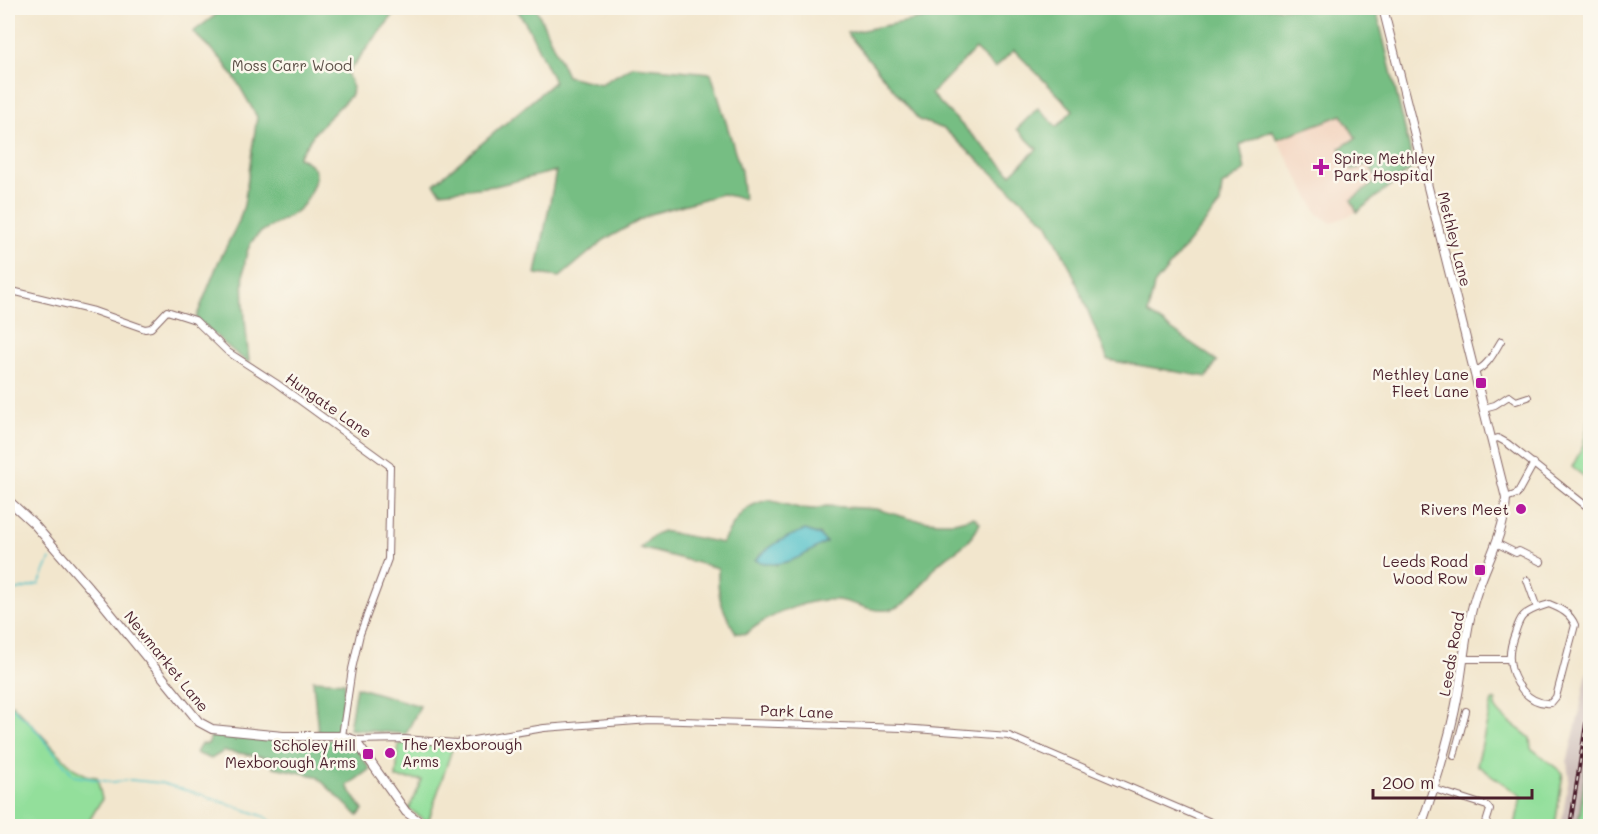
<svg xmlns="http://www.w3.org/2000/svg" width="1598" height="834" font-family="Mali,sans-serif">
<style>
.built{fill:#f3d4bf}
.industrial{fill:#cfc0bb}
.green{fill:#93df9b;stroke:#6e7f63;stroke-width:1.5}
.forest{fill:#76be83;stroke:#606e57;stroke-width:1.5;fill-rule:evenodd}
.water{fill:#53c1c9;stroke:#4e707a;stroke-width:1.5}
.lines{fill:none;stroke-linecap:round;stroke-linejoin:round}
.stream{stroke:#53c1c9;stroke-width:1.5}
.minor-casing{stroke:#856564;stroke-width:8}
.major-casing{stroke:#856564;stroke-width:10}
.minor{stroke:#fff;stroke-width:6}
.major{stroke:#fff;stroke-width:8}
.rail-casing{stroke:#4a1f2b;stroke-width:4}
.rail{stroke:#fbf7ec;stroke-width:1.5;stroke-dasharray:4.5;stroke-linecap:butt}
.poi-dot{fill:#b5179e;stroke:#fbf7ec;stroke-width:2}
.labels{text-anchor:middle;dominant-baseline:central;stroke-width:5;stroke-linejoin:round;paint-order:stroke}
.park-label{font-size:15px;fill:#5c4f47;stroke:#fbf7ec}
.poi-label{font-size:15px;fill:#4a1f2b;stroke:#fbf7ec;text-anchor:end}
.street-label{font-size:15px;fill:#4a1f2b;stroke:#fbf7ec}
</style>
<rect width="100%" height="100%" fill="#fbf7ec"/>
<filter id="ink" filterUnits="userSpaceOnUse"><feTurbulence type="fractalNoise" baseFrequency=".0167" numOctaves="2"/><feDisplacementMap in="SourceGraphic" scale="12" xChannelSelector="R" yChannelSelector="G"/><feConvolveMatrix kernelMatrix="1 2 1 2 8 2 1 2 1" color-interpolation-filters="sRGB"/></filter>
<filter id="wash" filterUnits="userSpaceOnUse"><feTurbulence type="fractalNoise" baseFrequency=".008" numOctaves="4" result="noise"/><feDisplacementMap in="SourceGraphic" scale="24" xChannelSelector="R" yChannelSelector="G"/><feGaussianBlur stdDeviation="1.35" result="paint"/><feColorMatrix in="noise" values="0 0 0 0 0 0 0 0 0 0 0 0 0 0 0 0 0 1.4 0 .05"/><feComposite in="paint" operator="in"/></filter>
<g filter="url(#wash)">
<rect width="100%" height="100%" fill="#f2e6cd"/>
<path class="built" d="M1342,115L1356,139L1353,171L1368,163L1378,180L1351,200L1357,212L1331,223L1318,214L1277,139Z"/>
<path class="industrial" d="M1590,657V743L1578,826H1561L1569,778L1567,762L1579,714Z"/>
<path class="green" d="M1590,415V481L1572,467L1583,446Z
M1496,700L1495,707C1503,721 1519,727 1530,738L1531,748L1563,773L1555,826H1515L1521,796L1477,765L1492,701Z
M12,704L73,768L88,776L97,777L102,799L86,826H8V708Z
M1590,742V798L1586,826H1578Z
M399,744L441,745L452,749L428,822L409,809L422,780L396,778Z"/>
<path class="forest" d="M225,8H399L347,73L353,88L350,96L316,131L298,157C310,163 320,168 314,183C310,193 306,204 298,210C283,223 259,227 250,245C237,268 247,335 249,363C229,350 214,333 196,318L218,263L239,221L244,205L257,117L236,80L222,60L193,32Z
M516,8H536L567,76L601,84L633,66L711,73L741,171L744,199L722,194L651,214L604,240L560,277L536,274L556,171L495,186L441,192L434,184L554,82L528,27Z
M1045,8H1376L1414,167L1357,212L1351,200L1378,180L1368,163L1353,171L1340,148L1356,138L1342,115L1277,139L1272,130L1240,145L1245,170L1222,186L1220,204L1154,285L1148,313L1217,361L1207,377L1108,360L1070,267L1047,223L944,129L919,120L847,33L920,19ZM975,49L995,68L1014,50L1073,110L1057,127L1038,108L1017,129L1037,149L1011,174L931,94Z
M768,500L799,508L815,509L826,506L877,509L911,519L938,522H954L974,517L980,523C974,537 965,545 953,553C948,557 942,559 938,564C924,580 912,606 888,610C873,612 857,604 843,601C814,595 767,615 746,634L736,633C721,607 717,598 718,568L640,548L654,535L662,531L722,543C736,520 740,506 768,500ZM819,534L825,542L807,553L775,565Z
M313,680L345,682L339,732H318Z
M356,687L420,706L406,734L349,729Z
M213,732L302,740H335L346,742L355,747L370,769L347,786L363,810L358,816L316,776L273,767L272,758L224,751L211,759L196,753L201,744H208Z"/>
<path class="water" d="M805,530L819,535L826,542C805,555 779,572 755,560C771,544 784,538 805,530Z"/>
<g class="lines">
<path class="stream" d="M8,593L39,584L50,559
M8,704L31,724L74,776L112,782L131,780L161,783L199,794L266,817L276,826"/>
</g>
</g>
<g filter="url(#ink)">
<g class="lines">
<g class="minor-casing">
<path id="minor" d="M8,290L94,311L145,329L151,328L167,311L195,320L228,352L276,383L390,466L388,559L360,634L352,669L342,736
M1474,372C1488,366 1493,354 1501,341
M1484,408L1495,405L1509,396L1516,401L1528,397
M1492,440L1498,438L1507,443L1590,509
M1506,498L1517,494L1534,463
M1496,543L1516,553L1519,551L1541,562
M1527,580L1537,608
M1549,604C1561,609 1570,613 1575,625L1556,697L1551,703C1528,705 1512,682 1510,660C1509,651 1512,641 1515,633C1517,627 1519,620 1523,616C1530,609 1540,607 1549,604Z
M1463,659H1510
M355,740L405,739L456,743L544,728L650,720L902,728L1009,736L1220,826
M1454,756L1466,711
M1434,789L1487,806L1490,810L1485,826"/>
</g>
<g class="major-casing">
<path id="major" d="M1383,8L1506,498C1505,534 1485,565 1475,598C1465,630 1464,662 1458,694C1450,739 1436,783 1421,826
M8,500L33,523L99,599L199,722L212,729L283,736H342L355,740L406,812L426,826"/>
</g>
<use href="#minor" class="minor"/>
<use href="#major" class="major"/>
<g class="rail-casing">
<path id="rail" d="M1570,826L1590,698"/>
</g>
<use href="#rail" class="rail"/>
</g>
</g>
<g class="poi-dot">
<path d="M1318 158h6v6h6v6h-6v6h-6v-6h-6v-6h6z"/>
<rect x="1475" y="377" width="12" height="12" rx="3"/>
<circle cx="1521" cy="509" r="6"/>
<rect x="1474" y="564" width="12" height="12" rx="3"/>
<circle cx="390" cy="753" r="6"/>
<rect x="362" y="748" width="12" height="12" rx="3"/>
</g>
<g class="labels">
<g class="park-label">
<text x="292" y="65">Moss Carr Wood</text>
</g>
<g class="poi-label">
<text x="1334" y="158" text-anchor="start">Spire Methley<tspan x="1334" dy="17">Park Hospital</tspan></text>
<text x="1469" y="374">Methley Lane<tspan x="1469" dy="17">Fleet Lane</tspan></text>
<text x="1509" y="509">Rivers Meet</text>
<text x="1468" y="561">Leeds Road<tspan x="1468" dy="17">Wood Row</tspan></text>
<text x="402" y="744" text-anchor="start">The Mexborough<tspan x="402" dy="17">Arms</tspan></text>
<text x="356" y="745">Scholey Hill<tspan x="356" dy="17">Mexborough Arms</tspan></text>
</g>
<g class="street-label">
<text transform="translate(1455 239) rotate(76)">Methley Lane</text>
<text transform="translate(329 405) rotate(35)">Hungate Lane</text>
<text transform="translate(1451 654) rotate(-80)">Leeds Road</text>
<text transform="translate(167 661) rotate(51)">Newmarket Lane</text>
<text transform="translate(797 711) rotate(2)">Park Lane</text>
</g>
</g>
<rect width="1598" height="834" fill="none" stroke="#fbf7ec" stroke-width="30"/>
<path d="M1373 789v9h159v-9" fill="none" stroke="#4a1f2b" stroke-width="3"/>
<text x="1382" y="789" font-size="18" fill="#4a1f2b" stroke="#fbf7ec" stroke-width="4.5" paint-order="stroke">200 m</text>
</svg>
